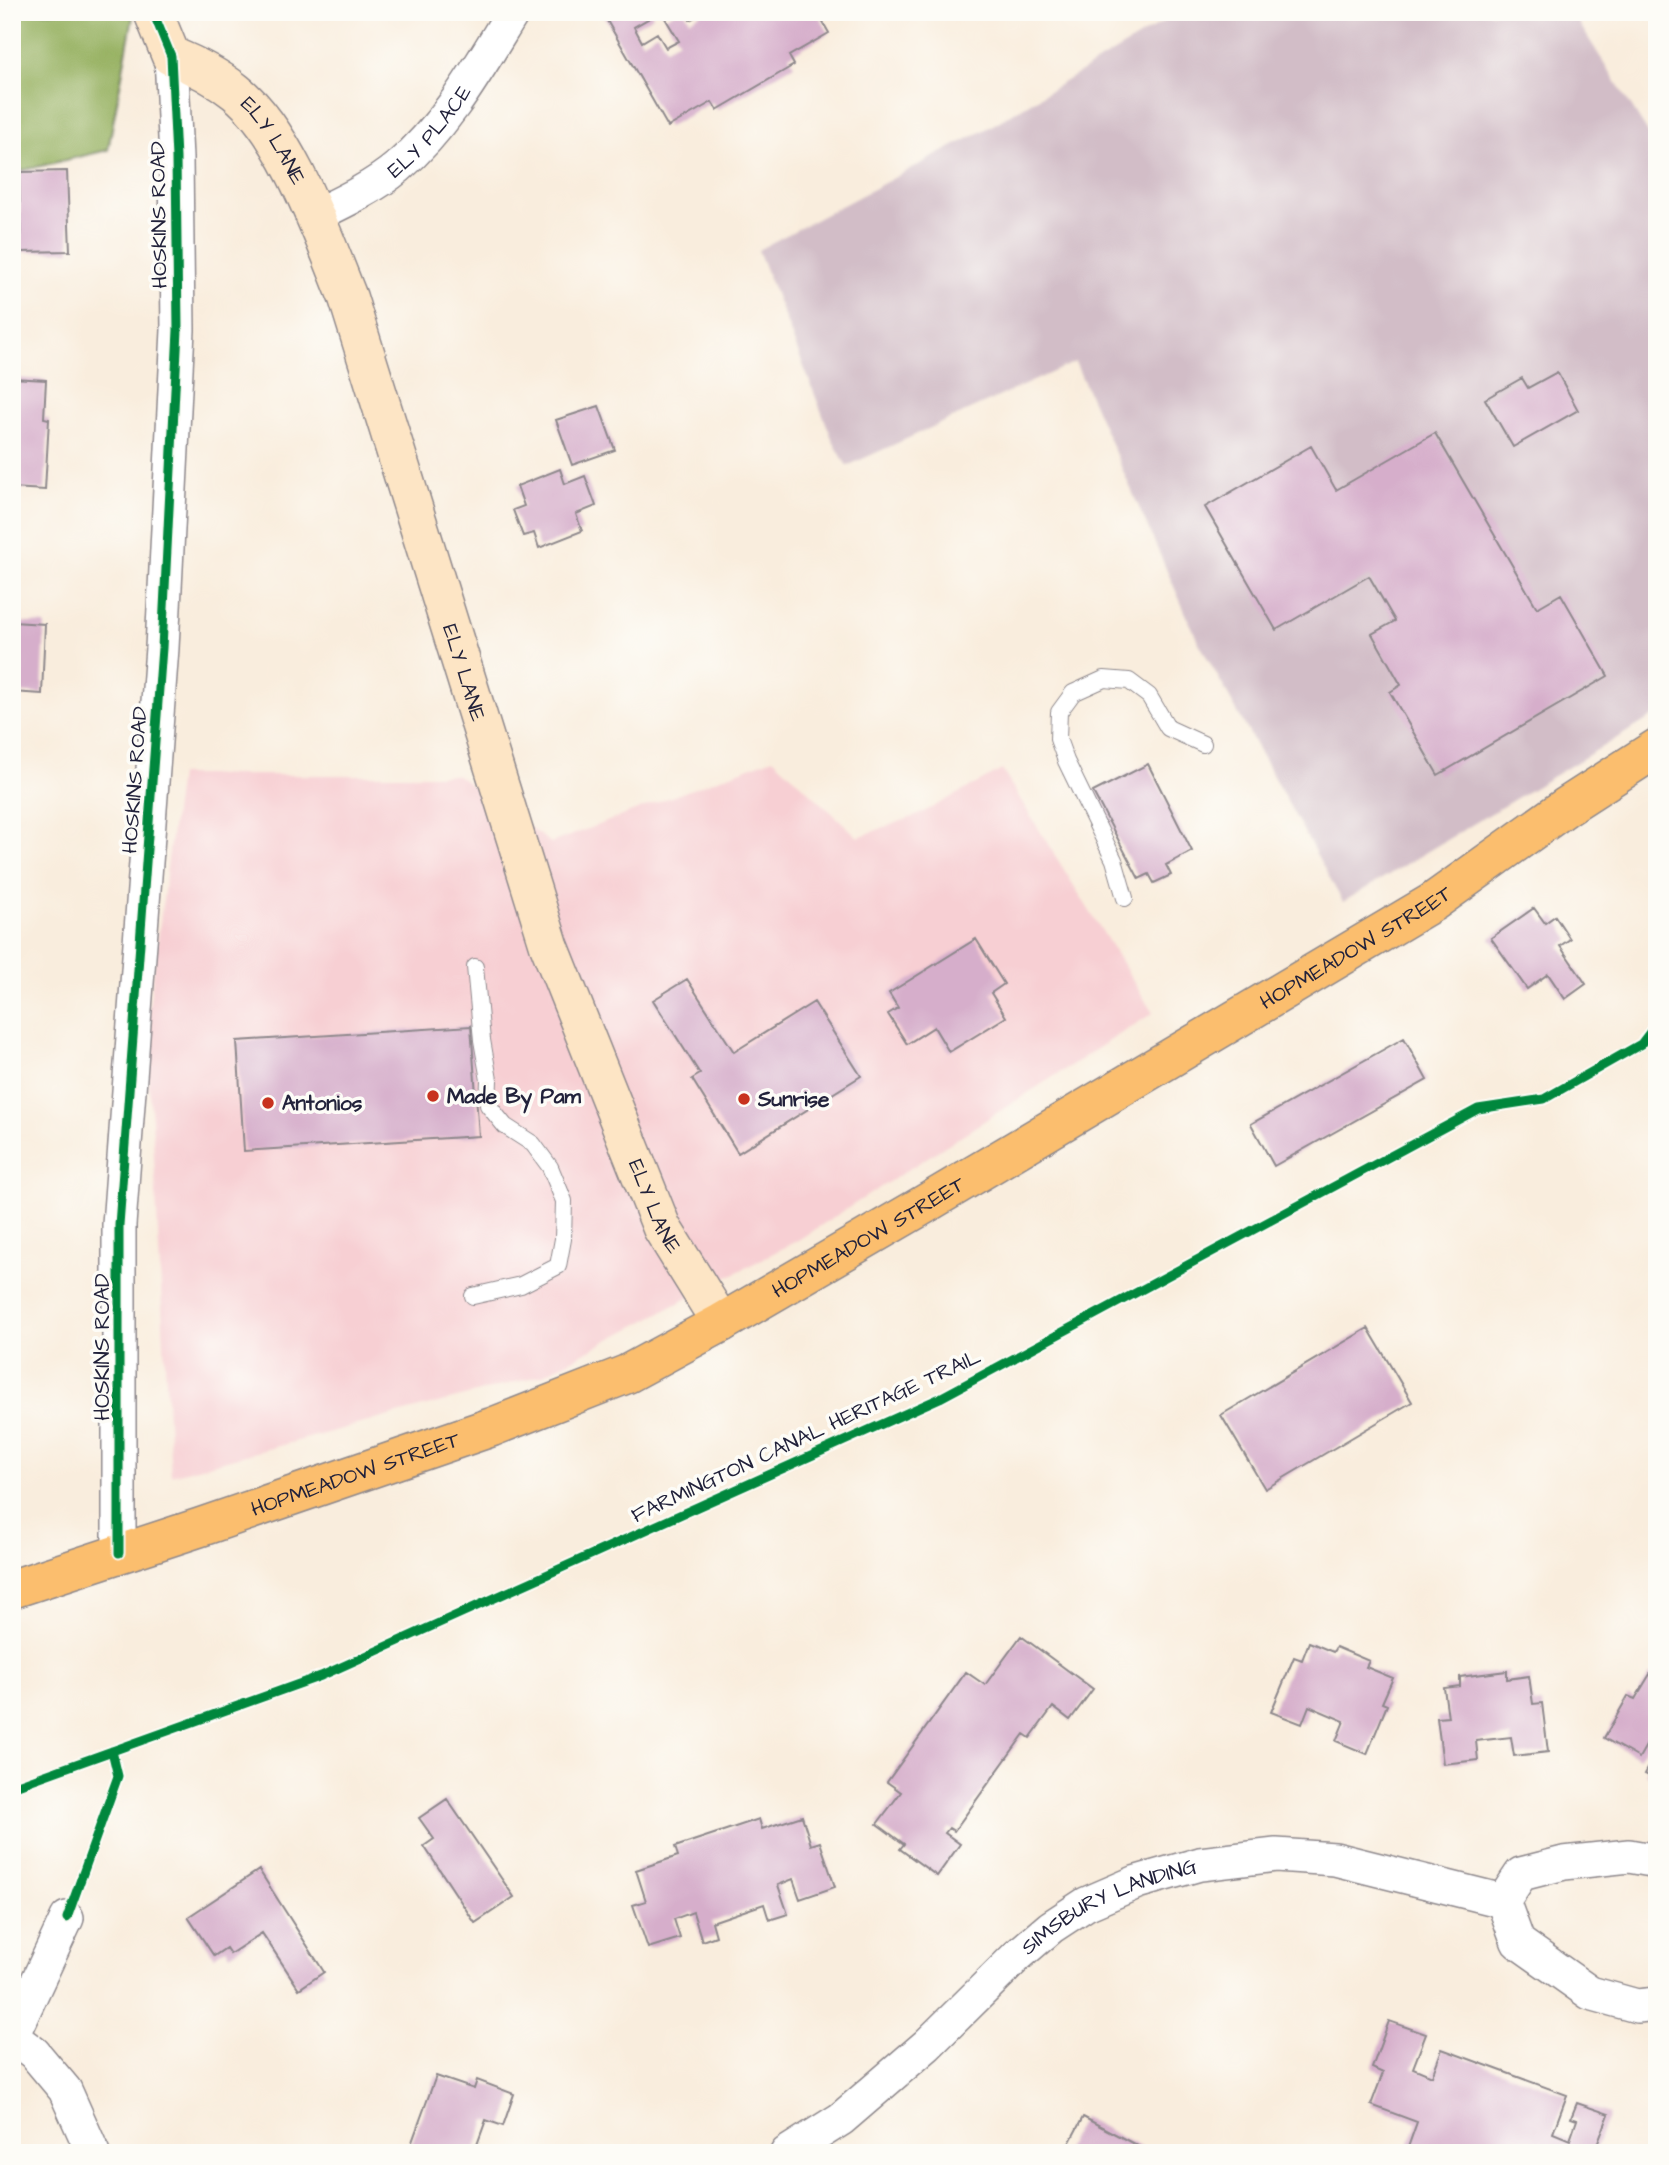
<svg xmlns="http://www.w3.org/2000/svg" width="1669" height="2165" font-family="'Architects Daughter',sans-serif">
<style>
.built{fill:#f7cfd3}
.industrial{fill:#d2bdc7}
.forest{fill:#98b264;stroke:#5d6a50;stroke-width:2}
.building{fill:#d6aecb}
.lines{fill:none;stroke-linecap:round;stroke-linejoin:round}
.lane-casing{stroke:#8e888c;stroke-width:18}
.street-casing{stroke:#8e888c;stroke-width:36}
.secondary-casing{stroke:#8e888c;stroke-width:41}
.highway-casing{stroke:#8e888c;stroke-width:41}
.lane{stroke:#fff;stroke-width:16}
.street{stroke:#fff;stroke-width:33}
.secondary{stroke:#fde5c5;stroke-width:38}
.highway{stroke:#fbbe6e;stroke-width:38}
.cycleway-casing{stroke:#fdfcf7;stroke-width:13}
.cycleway{stroke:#00873e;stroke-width:9}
.poi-dot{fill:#c8321e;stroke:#fdfcf7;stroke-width:2.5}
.labels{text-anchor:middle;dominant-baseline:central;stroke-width:7;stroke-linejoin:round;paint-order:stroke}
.street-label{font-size:21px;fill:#22223b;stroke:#fdfcf7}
.poi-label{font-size:21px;font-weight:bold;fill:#22223b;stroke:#fdfcf7;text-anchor:start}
</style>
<rect width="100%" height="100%" fill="#fdfcf7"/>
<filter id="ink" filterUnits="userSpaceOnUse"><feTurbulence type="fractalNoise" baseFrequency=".0143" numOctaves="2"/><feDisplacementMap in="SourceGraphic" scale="14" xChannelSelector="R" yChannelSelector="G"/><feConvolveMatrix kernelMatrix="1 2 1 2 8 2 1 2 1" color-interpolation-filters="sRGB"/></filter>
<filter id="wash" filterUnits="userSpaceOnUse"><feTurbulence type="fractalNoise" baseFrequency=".00686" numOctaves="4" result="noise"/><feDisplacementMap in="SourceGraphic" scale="28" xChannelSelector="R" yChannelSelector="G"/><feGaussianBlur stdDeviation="1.57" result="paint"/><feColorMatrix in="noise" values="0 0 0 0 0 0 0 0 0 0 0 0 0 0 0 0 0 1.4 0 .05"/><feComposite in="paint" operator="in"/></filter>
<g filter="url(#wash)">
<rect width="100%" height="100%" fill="#f9eddd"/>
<path class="built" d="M773,758L858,837L918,815L1002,770L1153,1013L798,1240L542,1375L171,1475L152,1120L145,1039L179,775H457L551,843Z"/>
<path class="industrial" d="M1180,12H1572L1657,147V714L1343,902L1198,641L1075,362L847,466L833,441L758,250L988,128Z"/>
<path class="forest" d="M12,12H130L133,17L108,150L12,173Z"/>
<g id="blocks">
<path class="building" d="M602,12H651L653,16L634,27L642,42L657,33L666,48L679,41L665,18L675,12H685L690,20L704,12H817L829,33L789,56L794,65L717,110L712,102L668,127Z
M67,171L70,251L21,252L19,172Z
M1557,372L1578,410L1513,447L1485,399L1522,378L1528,388Z
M12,378L46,380L44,418L49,419L45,490L12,488Z
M599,406L615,450L572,465L556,420Z
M1435,433L1537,608L1561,594L1608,676L1438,775L1390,692L1401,685L1372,634L1395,621L1369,576L1276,630L1205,507L1311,446L1336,490Z
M560,469L565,484L585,476L596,506L576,514L582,531L539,548L534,533L523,536L513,510L524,506L517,486Z
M12,622L45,624L42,694L12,692Z
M1148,764L1192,851L1166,865L1171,875L1154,883L1149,874L1139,879L1093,792Z
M1534,908L1545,923L1555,916L1570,939L1560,946L1586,984L1565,999L1548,974L1527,989L1491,938Z
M976,939L1004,984L991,993L1006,1017L949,1052L934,1027L907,1044L888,1014L898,1008L889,993Z
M687,979L734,1052L814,1002L861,1076L738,1153L692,1079L700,1074L653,1000Z
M471,1026L479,1136L244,1151L237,1041Z
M1404,1038L1427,1080L1274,1166L1251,1124Z
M1368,1328L1412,1402L1265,1489L1221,1415Z
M1021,1636L1093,1689L1070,1720L1053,1707L1030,1738L1024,1734L954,1831L949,1828L945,1833L960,1844L937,1876L900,1849L904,1844L877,1824L901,1792L887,1782L966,1672L985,1685Z
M1309,1642L1333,1652L1336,1647L1369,1661L1366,1667L1393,1678L1382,1703L1387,1705L1367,1754L1336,1741L1344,1721L1309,1706L1302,1724L1271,1712L1294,1657L1302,1660Z
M1507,1671V1679L1529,1676L1533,1704L1542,1703L1548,1752L1514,1756L1511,1737L1476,1741L1478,1760L1443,1764L1437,1718L1448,1717L1444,1688L1460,1686V1677Z
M1650,1674L1657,1678V1747L1648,1742L1639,1758L1604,1738L1628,1696L1635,1699Z
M1657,1752V1780L1645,1774Z
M447,1799L514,1897L475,1923L424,1846L434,1839L419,1818Z
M802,1816L811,1845L820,1842L835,1887L800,1899L793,1879L778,1885L788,1914L769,1920L764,1904L712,1922L716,1936L702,1941L693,1912L674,1919L680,1938L648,1948L633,1905L646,1901L636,1870L678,1856L675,1847L759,1819L762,1829Z
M259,1870L324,1972L299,1989L262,1933L230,1954L226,1948L214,1956L188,1917Z
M1389,2021L1426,2034L1413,2068L1432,2076L1442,2049L1567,2095L1553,2133L1570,2140L1577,2120L1571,2118L1577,2103L1609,2114L1594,2153H1406L1417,2122L1371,2105L1383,2073L1372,2068Z
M436,2076L474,2089L477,2080L514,2094L503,2126L486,2120L474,2153H408Z
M1083,2117L1151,2153H1064Z"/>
</g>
</g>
<g filter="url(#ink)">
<use href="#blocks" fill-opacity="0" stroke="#8e888c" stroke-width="2"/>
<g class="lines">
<g class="lane-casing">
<path id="lane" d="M1125,898L1114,860L1066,761L1058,739L1059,712L1073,693L1104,679L1129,681L1149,696L1168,728L1203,744
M473,1296L521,1285L558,1266L563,1239L564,1201L550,1167L533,1144L505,1126L488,1105L489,1080L482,1040L475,967"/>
</g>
<g class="street-casing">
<g id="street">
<path id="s1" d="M314,216C343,202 373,188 398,167C447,125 479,67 513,12"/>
<path d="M119,1553V1225L162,648L178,330L176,158L171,56"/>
<path d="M1503,1901L1518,1942L1590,1993L1637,2006L1657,2004"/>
<path d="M1503,1901L1521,1874L1564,1863L1629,1856L1657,1861"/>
<path d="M12,2036L67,1918"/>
<path d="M12,2037L34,2053L65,2090L93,2153"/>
<path id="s2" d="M787,2153L841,2119L927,2045L1017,1956L1051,1927L1086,1904L1137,1882L1200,1864L1276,1855L1335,1859L1503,1901"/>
</g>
</g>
<g class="secondary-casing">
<g id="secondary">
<path id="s3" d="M153,12L171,56C194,65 216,76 236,92C288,134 323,236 348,298L549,945L662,1228L721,1323"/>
</g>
</g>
<g class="highway-casing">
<g id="highway">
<path id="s4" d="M12,1589L201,1527L492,1427L627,1374L721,1323L915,1210L1433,902L1567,806L1657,748"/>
</g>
</g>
<use href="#lane" class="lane"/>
<use href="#street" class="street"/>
<use href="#secondary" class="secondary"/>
<use href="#highway" class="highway"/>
<g class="cycleway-casing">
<path id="cycleway" d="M119,1553V1225L162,648L178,330L176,158L171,56L153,12
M12,1787L321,1676L940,1398L1478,1109L1544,1099L1641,1044L1657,1023
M67,1918L118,1776L112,1751"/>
</g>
<use href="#cycleway" class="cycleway"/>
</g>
</g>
<g class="poi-dot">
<circle cx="433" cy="1096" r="7"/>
<circle cx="744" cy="1099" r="7"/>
<circle cx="268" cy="1103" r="7"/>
</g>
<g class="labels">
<g class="street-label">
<text stroke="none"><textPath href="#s1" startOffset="145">ELY PLACE</textPath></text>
<text stroke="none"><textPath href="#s3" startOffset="184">ELY LANE</textPath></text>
<text transform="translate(159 215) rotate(-91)">HOSKINS ROAD</text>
<text stroke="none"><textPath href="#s3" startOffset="751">ELY LANE</textPath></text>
<text transform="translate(135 780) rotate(-86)">HOSKINS ROAD</text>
<text stroke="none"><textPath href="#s4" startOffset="1496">HOPMEADOW STREET</textPath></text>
<text stroke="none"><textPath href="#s3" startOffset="1318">ELY LANE</textPath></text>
<text stroke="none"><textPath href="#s4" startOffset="929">HOPMEADOW STREET</textPath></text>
<text transform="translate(102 1347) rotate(-90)">HOSKINS ROAD</text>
<text transform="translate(806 1436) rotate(-25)">FARMINGTON CANAL HERITAGE TRAIL</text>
<text stroke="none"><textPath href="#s4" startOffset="362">HOPMEADOW STREET</textPath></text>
<text stroke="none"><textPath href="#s2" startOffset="410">SIMSBURY LANDING</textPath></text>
</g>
<g class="poi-label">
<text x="447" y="1096">Made By Pam</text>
<text x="758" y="1099">Sunrise</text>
<text x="282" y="1103">Antonios</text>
</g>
</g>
<rect width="1669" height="2165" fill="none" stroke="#fdfcf7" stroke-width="42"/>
</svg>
